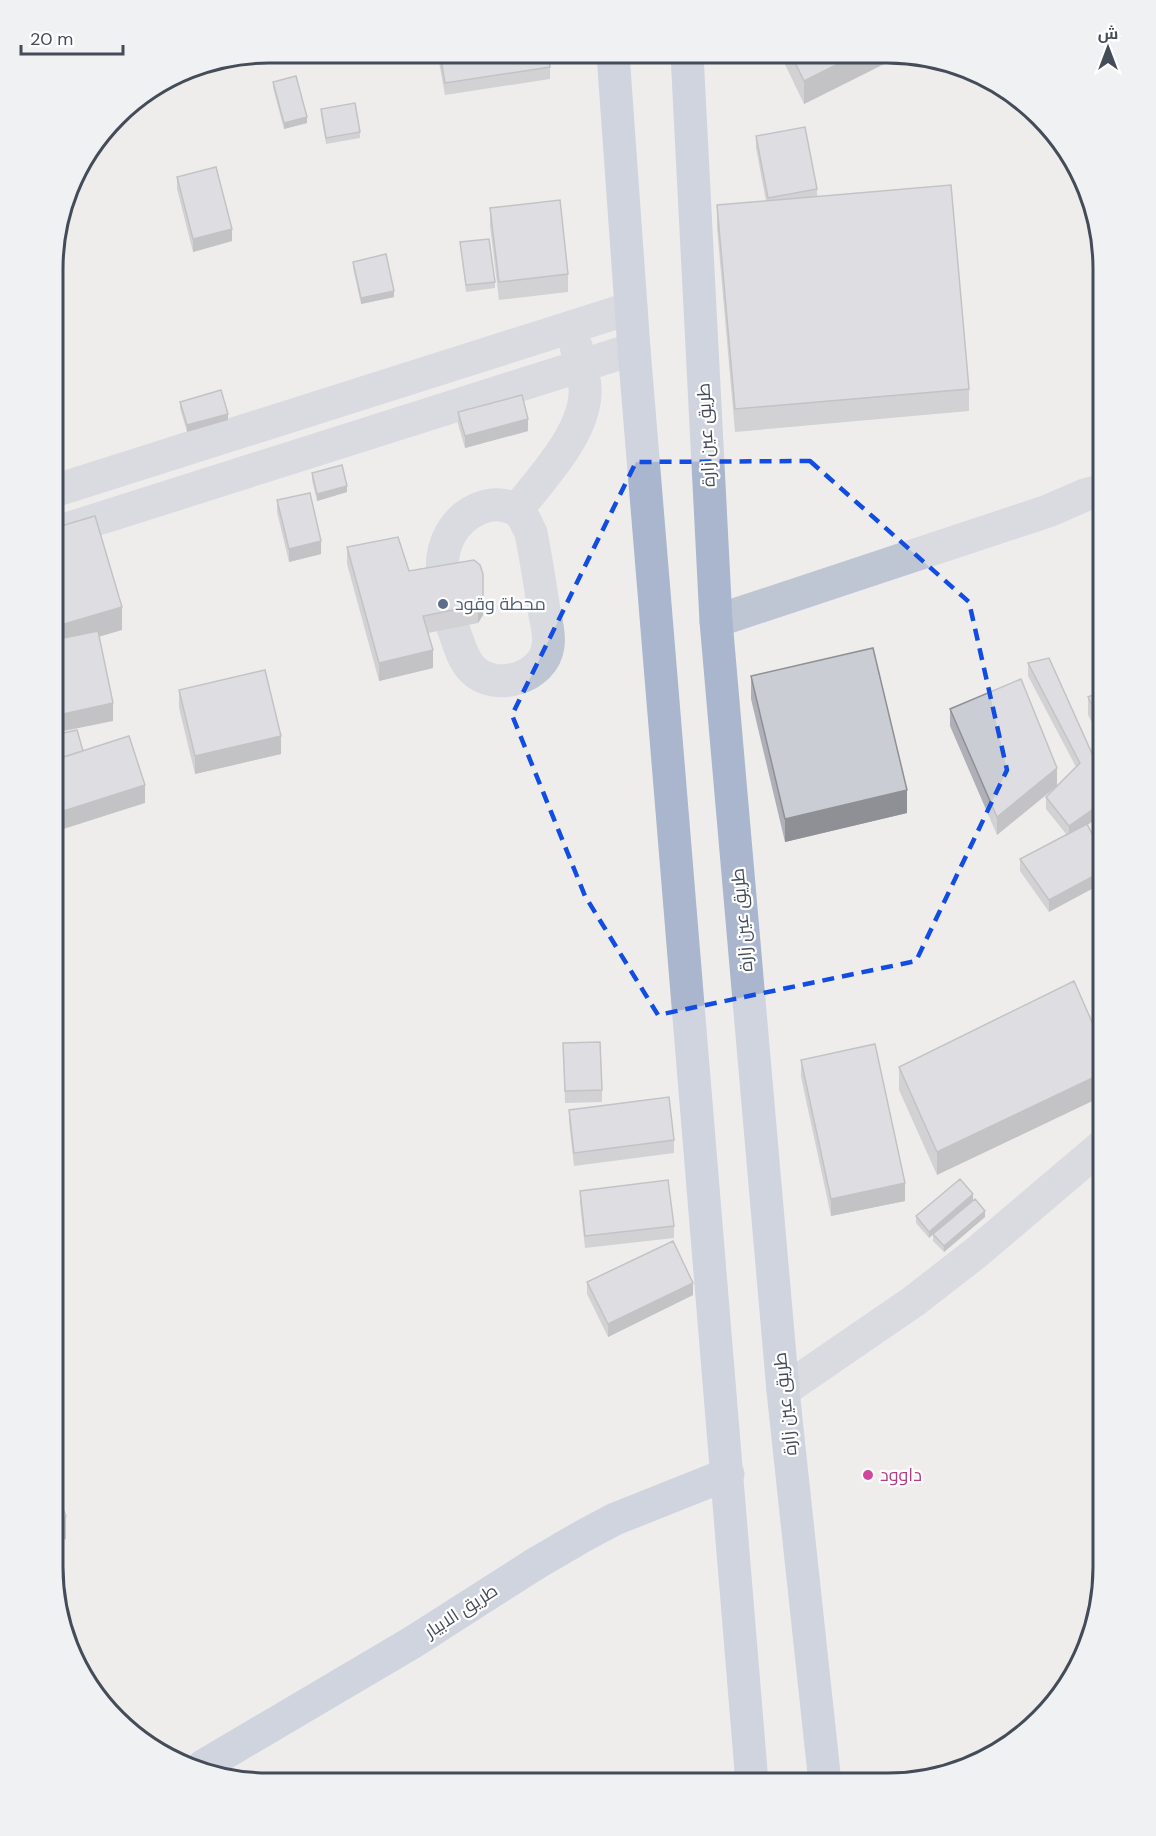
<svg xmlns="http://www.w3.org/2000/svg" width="1156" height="1836" font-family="'DM Sans',Cairo,sans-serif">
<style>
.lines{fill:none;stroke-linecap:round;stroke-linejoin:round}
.minor{stroke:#bfc6d3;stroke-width:33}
.major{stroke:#aab6cd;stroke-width:33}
.wall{fill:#afb0b7}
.shaded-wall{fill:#8e9095}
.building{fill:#cbcdd5;stroke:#8e9095;stroke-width:1.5}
.marked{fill:none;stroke:#124de3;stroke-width:4.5;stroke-dasharray:12 8;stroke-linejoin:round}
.service-dot{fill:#5c6f8a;stroke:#fff;stroke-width:2}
.hotel-dot{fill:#d1479c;stroke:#fff;stroke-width:2}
.labels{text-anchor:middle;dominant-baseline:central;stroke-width:4.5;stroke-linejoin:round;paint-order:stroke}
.street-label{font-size:18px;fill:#444c5a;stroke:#fff}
.service-label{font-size:18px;fill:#4e5e75;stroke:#fff;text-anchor:start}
.hotel-label{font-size:18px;fill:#b23c85;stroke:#fff;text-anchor:start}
.rim{fill:none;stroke:#444c5a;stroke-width:3}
</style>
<rect width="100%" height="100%" fill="#efedec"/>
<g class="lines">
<path class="minor" d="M54,491L631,308
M517,510C542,477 588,431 585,387C584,373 579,359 576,346
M54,533L634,349
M443,583C441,566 442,548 451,533C463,512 493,496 516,510C523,514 527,525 531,533C536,558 540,584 544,610C546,621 550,634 548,646C544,678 495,693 472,669C462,659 458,641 453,628
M716,621L1048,511L1085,495L1103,490
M783,1391L914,1301L977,1252L1103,1145"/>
<path class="major" d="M613,54L634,349L752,1783
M687,54L716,621L783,1391L825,1783
M203,1766L413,1642L535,1564L583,1536L615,1519L728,1474"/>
</g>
<path class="wall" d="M439,53H548L550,67V79L445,95L439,62Z
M780,54H904L804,104Z
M273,82L307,123L284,129L273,88Z
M321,109L360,132V138L326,144L321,115Z
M756,136L817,189V196L969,389V411L735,432L717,228V205L766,201L756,148Z
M177,177L232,241L193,252L177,189Z
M490,208L568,274V292L499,300L490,226Z
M460,242L495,282V288L466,292Z
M353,262L394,297L361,304L353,268Z
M180,402L228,420L187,432L180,408Z
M458,412L528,431L465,448L458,424Z
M312,473L347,492L317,501L312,480Z
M277,500L321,554L289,562L277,512Z
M347,547L409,571L474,560L483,615L478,623L428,633L433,668L379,681L347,564Z
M1049,658L1103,814L1087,825L1049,912L1020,871V859L1066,834L1046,809V797L1055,787L997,835L950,726V709L1057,786L1076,767L1028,676V663Z
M751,676L907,813L785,842L751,699Z
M179,690L281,754L195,774L179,708Z
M1103,691V744L1088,715V697Z
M1074,981L937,1175L899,1090V1067Z
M563,1043L602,1090V1102L565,1103Z
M801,1060L905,1201L831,1216L801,1077Z
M569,1110L674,1140V1153L574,1166L569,1122Z
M960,1179L929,1238L916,1223V1216Z
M580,1191L674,1226V1238L585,1248L580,1203Z
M985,1217L944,1252L933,1241V1234Z
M587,1282L693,1295L608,1337L587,1294Z"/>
<path class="shaded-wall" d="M858,54H904L804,104V81Z
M307,117V123L284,129V123Z
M232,229V241L193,252V239Z
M394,291V297L361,304V298Z
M228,414V420L187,432V425Z
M528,419V431L465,448V436Z
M347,486V492L317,501V494Z
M321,541V554L289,562V549Z
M483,597V615L478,623V605Z
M122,607V630L54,650V627Z
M433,650V668L379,681V663Z
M113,703V721L54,733V716Z
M281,736V754L195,774V756Z
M1057,768V786L997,835V817Z
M145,785V803L54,832V814Z
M907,790V813L785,842V819Z
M1103,802V814L1069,838V826Z
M1103,871V883L1049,912V900Z
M53,919H55V936L53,937Z
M1103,1073V1096L937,1175V1152Z
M905,1183V1201L831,1216V1199Z
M973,1194V1201L929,1238V1232Z
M985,1211V1217L944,1252V1246Z
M693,1283V1295L608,1337V1324Z
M66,1516V1539L53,1545V1522Z"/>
<path class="building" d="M440,53H548L550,67L445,83Z
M791,54H858L804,81Z
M296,76L307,117L284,123L273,82Z
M355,103L360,132L326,138L321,109Z
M805,127L817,189L768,198L756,136Z
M216,167L232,229L193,239L177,177Z
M951,185L969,389L735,409L717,205Z
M560,200L568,274L499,282L490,208Z
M489,239L495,282L466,285L460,242Z
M386,254L394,291L361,298L353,262Z
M221,390L228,414L187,425L180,402Z
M522,395L528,419L465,436L458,412Z
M342,465L347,486L317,494L312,473Z
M310,493L321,541L289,549L277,500Z
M95,516L122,607L54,627V528Z
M398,537L409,571L474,560L480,565L483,574V597L478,605L423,616L433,650L379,663L347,547Z
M98,631L113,703L54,716V640Z
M873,648L907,790L785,819L751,676Z
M1049,658L1103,778V802L1069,826L1046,797L1080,763L1028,663Z
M265,670L281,736L195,756L179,690Z
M1021,679L1057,768L997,817L950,709Z
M1103,691V726L1088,697Z
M77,730L83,751L54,760V735Z
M129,736L145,785L54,814V760Z
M1087,824L1103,855V871L1049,900L1020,859Z
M1074,981L1103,1047V1073L937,1152L899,1067Z
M600,1042L602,1090L565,1091L563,1043Z
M875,1044L905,1183L831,1199L801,1060Z
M669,1097L674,1140L574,1153L569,1110Z
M960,1179L973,1194L929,1232L916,1216Z
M668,1180L674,1226L585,1236L580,1191Z
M975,1199L985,1211L944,1246L933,1234Z
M673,1241L693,1283L608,1324L587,1282Z
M53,1485L66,1516L53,1522Z"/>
<path d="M0 0H1156V1836H0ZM810,461L969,602L1007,770L916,961L658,1015L585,896L512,715L636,462Z" fill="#efedec" fill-opacity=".55" fill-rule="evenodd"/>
<path class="marked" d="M810,461L969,602L1007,770L916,961L658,1015L585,896L512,715L636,462Z"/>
<circle class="service-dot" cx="443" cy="604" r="6"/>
<circle class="hotel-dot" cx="868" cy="1475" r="6"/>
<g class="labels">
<g class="street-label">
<text transform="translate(706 435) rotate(-93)">طريق عين زارة</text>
<text transform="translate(742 920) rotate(-95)">طريق عين زارة</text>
<text transform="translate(785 1404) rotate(-96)">طريق عين زارة</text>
<text transform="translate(461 1611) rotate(-33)">طريق الابيار</text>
</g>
<g class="service-label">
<text x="455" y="604">محطة وقود</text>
</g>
<g class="hotel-label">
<text x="880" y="1475">داوود</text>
</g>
</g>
<path d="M0 0H1156V1836H0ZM269 63H887A206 206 0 0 1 1093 269V1567A206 206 0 0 1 887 1773H269A206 206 0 0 1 63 1567V269A206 206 0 0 1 269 63Z" fill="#f0f1f2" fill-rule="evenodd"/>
<path class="rim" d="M269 63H887A206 206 0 0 1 1093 269V1567A206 206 0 0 1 887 1773H269A206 206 0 0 1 63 1567V269A206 206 0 0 1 269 63Z"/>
<g transform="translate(1108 48)" stroke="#ffffff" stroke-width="4.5" paint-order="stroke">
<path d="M0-4.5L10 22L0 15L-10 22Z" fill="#444c5a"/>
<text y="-9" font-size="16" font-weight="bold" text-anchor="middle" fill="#444c5a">ش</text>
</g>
<path d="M21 45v9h102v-9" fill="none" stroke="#444c5a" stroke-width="3"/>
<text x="30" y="45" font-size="18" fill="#444c5a" stroke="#ffffff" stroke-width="4.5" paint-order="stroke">20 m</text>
</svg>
